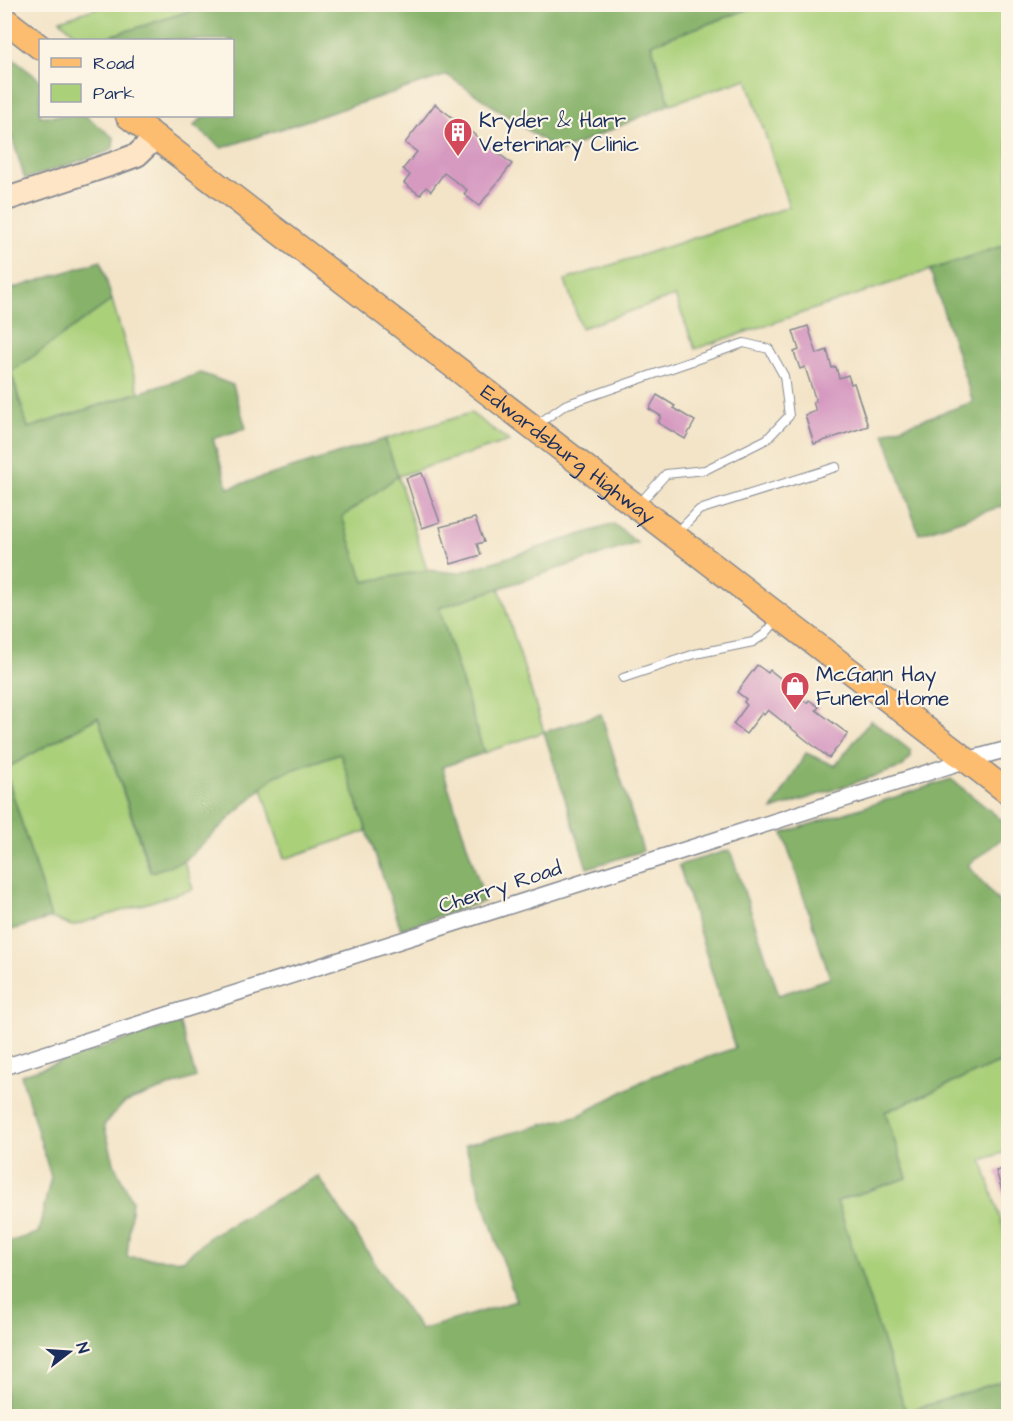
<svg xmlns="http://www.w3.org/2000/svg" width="1013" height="1421" font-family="'Architects Daughter',sans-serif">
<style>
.green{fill:#aad07a;stroke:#62806c;stroke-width:1.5}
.forest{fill:#87b26a;stroke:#517064;stroke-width:1.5}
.building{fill:#d69ac1}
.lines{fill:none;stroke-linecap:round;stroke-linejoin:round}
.lane-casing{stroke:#878a92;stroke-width:10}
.street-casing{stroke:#878a92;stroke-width:18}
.secondary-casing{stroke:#878a92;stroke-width:26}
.primary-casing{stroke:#878a92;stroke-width:27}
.lane{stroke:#fff;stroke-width:8}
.street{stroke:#fff;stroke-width:15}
.secondary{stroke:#fee5c5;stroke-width:22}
.primary{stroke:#fcbd6f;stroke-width:24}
.labels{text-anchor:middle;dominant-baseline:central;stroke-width:4.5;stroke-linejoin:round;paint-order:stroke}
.poi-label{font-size:21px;fill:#1b2f5e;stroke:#fcf5e5;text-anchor:start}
.street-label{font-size:21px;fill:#1b2f5e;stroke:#fcf5e5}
</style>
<rect width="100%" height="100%" fill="#fcf5e5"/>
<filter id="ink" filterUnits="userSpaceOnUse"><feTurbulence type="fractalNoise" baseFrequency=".0167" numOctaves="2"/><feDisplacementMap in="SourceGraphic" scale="12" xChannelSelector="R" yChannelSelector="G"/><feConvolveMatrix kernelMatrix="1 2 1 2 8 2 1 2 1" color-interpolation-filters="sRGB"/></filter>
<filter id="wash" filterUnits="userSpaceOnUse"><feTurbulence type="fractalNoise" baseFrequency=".008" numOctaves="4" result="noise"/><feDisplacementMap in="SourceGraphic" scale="24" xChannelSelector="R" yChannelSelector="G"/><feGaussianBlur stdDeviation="1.35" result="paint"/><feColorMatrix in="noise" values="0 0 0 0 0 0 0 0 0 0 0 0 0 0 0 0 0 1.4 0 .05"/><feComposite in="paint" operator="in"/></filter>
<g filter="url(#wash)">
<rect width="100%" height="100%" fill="#f3e4c7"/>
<path class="green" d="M106,5V4L209,5L98,40H82L60,20Z
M761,5H1008V244L695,349L675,296L581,328L565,280L789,207L747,79L670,104L651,44Z
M112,300L139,392L28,428L11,372Z
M471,413L509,441L398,476L427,570L363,582L342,516L398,476L385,439Z
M499,588L544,732L484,753L439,608Z
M98,717L150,872L184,861L193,889L72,926L51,918L5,769Z
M340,753L367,831L284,859L262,788L275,776Z
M1008,1059V1151L982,1160L1008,1243V1379L906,1412L837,1201L907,1178L885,1112Z"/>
<path class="forest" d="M209,5V4L761,5L651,44L670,104L560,152L447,75L222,148L194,126L204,116H232V40H98Z
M4,52L40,80V116H86L114,138L113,148L107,152L25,179L5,115Z
M1008,244V504L919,534L884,433L973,402L930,270Z
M101,261L112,300L11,372L28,428L201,373L233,385L246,428L213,439L228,488L385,439L398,476L342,517L364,582L427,570L458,573L614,524L637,543L439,608L484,753L442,767L485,901L401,929L340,753L275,776L184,861L151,872L98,717L5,769L51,918L5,932V291Z
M601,714L643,851L587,868L544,732Z
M871,720L911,751V757L902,767L772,810L806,753L835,766Z
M951,779L1008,825V834L968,865L1008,913V1059L885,1112L907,1178L837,1201L906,1412L1008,1379V1416H5V1243L38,1233L51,1177L21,1075L179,1022L196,1077L124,1103L104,1125L115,1166L132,1200L127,1257L183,1260L212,1235L318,1176C353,1227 384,1281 421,1330L516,1301L465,1145L580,1115L650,1077L735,1048L679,865L730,850L779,995L830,978L783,833Z"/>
<g id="blocks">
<path class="building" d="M435,104L512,164L479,206L464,194L467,190L444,173L431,191L426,187L420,195L404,183L410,175L403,169L417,152L405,143Z
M808,326L817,354L827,350L832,368L836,367L839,378L848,375L851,384L854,383L868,426L814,444L805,415L816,411L813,402L816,401L805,367L800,369L794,352L799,350L793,331Z
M657,395L675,406L673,408L695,421L685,439L658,423L661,416L649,409Z
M422,473L440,522L422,528L406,478Z
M475,518L484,542L477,544L481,555L451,564L440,527Z
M757,665L768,673L770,670L790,686L788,689L807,703L809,700L819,707L816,710L848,734L829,758L768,710L764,715L762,713L746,734L733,724L747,705L744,702L746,699L737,692Z
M1008,1167V1203H1006L996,1171Z"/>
</g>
</g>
<g filter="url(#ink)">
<use href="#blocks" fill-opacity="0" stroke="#878a92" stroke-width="1.5"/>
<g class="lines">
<g class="lane-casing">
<path id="lane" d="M535,426L565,405L744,343L769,349L784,376L789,416L767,439L705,470L666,474L639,504
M677,533L699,510L836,467
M623,678L695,654L753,642L765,634L777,620"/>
</g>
<g class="street-casing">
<path id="street" d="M4,1067L967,760L1008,749"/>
</g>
<g class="secondary-casing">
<path id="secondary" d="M4,200L118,162L137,155L156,137"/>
</g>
<g class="primary-casing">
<g id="primary">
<path d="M4,19L40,47"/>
<path id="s1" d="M128,116L1008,792"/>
</g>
</g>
<use href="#lane" class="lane"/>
<use href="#street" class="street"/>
<use href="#secondary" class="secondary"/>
<use href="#primary" class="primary"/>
</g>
</g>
<defs>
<g id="building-pin" transform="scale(1.5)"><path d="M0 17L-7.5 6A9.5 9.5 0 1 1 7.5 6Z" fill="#d1495b" stroke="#fcf5e5"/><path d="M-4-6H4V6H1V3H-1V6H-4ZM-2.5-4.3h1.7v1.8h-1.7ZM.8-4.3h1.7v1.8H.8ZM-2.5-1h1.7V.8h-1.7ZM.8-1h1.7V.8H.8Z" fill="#fff"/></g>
<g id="shop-pin" transform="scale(1.5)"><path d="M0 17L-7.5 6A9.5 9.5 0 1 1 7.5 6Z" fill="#d1495b" stroke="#fcf5e5"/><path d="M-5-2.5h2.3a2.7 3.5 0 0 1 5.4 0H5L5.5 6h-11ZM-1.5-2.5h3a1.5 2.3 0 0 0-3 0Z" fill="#fff"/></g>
</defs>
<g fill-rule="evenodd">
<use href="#building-pin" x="458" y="132"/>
<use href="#shop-pin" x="795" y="686"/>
</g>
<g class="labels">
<g class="poi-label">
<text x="479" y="120">Kryder &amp; Harr<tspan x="479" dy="24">Veterinary Clinic</tspan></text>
<text x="816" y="674">McGann Hay<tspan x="816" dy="24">Funeral Home</tspan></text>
</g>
<g class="street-label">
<text stroke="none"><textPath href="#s1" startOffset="555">Edwardsburg Highway</textPath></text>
<text transform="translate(500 887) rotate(-18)">Cherry Road</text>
</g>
</g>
<rect width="1013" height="1421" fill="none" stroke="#fcf5e5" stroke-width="24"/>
<rect x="39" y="39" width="195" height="78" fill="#fcf5e5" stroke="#a2a6af" stroke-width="1.5"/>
<rect x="51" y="58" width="30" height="9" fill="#fcbd6f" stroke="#a2a6af" stroke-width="1.5"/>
<text x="93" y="69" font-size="18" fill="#1b2f5e">Road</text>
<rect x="51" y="84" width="30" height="18" fill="#aad07a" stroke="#a2a6af" stroke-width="1.5"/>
<text x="93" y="99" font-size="18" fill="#1b2f5e">Park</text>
<g transform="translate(69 1352) rotate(73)" stroke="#fcf5e5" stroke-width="4.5" paint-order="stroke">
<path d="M0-4.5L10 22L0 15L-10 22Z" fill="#1b2f5e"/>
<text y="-9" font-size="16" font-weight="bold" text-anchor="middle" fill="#1b2f5e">N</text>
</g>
</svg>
